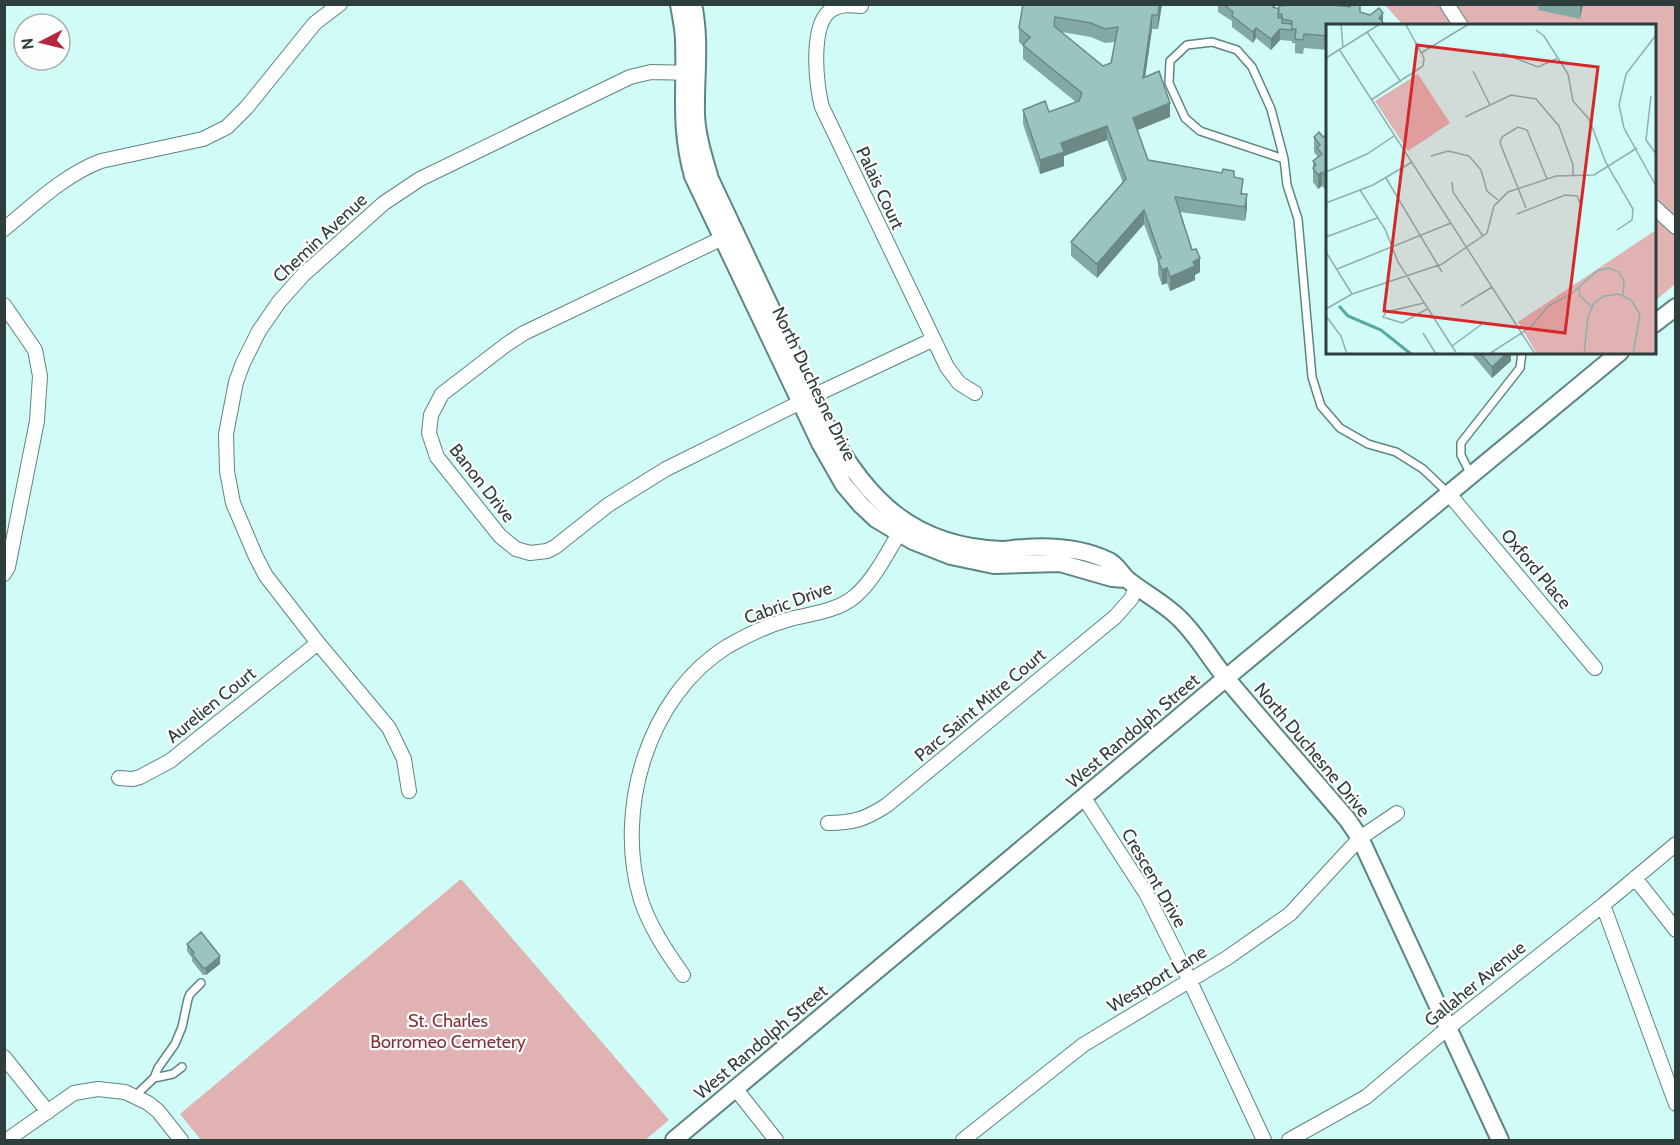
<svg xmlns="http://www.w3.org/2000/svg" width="1680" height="1145" font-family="Cabin,sans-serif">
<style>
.green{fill:#e1b2b2}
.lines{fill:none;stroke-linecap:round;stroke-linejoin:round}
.service-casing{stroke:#5d8582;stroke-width:10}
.minor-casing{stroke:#5d8582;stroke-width:16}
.tertiary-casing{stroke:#5d8582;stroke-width:20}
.service{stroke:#fff;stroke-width:7}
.minor{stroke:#fff;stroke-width:14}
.tertiary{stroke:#fff;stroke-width:16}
.wall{fill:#84a9a5;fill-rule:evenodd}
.shaded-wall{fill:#6c8986}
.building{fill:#9ac4c0;stroke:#6c8986;stroke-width:1.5;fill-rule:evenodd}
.labels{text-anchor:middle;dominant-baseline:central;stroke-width:4.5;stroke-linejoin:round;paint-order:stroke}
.street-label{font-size:18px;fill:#2d3e3d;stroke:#fefefe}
.park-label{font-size:18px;fill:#833239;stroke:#fefefe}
.inset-river{fill:none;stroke:#57a9a4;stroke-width:3}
.inset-road{fill:none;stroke:#8fafad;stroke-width:1.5}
.view{fill:#d62828;fill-opacity:0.15;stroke:#d62828;stroke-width:3}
.inset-edge{fill:none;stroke:#2d3e3d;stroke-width:3}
</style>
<rect width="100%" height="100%" fill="#d0fbf7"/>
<path class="green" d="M1385,5H1675V284L1655,301L1654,26L1403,25Z
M461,879L669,1120L645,1140H201L180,1114Z"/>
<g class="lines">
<g class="service-casing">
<path id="service" d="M1284,159L1200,131L1185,118L1169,83L1170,61L1187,45L1212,42L1237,50L1252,67L1271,109L1284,159L1287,185L1298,219L1312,377L1321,406L1340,428L1368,444L1396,452L1423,469L1449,494
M1471,475L1461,455V443L1520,368L1522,352
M154,1078L173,1074L182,1067
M135,1096L154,1078L158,1068L175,1044L182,1027L188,999L190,994L201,983"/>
</g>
<g class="minor-casing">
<path id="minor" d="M1447,4L1461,26
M861,6C851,5 842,4 833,9C809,21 816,86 822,107L947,367L959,383L975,393
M1654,207L1676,227
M4,229C35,204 64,175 101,161L203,139L227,127L247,107L315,23L340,4
M729,235L524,333L507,344L442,394L431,415L429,433L437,457L500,536L516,549L530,553L547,551L555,547L608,505L666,469L813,396L932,340
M4,305L35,350L40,376L37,421L8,567L4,574
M1449,494L1595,668
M119,778L133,779L140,777L170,761L318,643
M409,791L404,759L389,728L318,643L266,576L256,557L233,503L227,471L226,434L236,382L243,363L259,331L279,302L303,275L384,203L420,179L630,77L651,72L695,73
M1084,798L1147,895L1189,979L1264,1140
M828,823C853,823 866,819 887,805L1115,617L1131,599L1137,586
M1635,878L1676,930
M1603,905L1676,1104
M683,975C666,951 650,927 641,900C614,811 647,696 728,646C747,635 769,625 790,619C811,614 837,611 854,597C874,581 890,548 903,526
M4,1057L48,1112
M735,1088L776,1140
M7,1140L74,1093L98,1089L125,1092L148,1103L158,1111L181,1140
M963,1140L1083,1045L1227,958L1290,914L1360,838L1397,813
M1289,1140L1366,1097L1448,1028L1603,905L1676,844"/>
</g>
<g class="tertiary-casing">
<path id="tertiary" d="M679,4C681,17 684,29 684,41C686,91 679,126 693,176L820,443L844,485L861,505L876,519L913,541L951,556L994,565L1060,563L1112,578L1126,579
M693,4C701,41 695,78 696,115C697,137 704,158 710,179L827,427C867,501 914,547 1002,550C1009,550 1017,548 1024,548C1052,546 1084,549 1109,561C1118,566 1121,574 1128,580C1144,593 1164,603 1179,618C1197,635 1210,659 1226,678C1266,726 1307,772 1347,819L1360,838L1500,1140
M1654,324L1676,307
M674,1140L1226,678L1620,352"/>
</g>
<use href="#service" class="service"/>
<use href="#minor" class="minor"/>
<use href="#tertiary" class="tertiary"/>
</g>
<path class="wall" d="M1023,4H1162L1158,29H1152L1145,77L1170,117L1137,130L1148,160L1234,177L1243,194L1247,208L1245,221L1180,212L1200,272L1195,275V280L1170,291L1167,283L1162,285L1158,274V262L1144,224L1097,278L1071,256V242L1123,183L1107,140L1064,156V166L1040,174L1023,124V110L1049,112L1076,102L1023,59V46L1019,42V28ZM1062,32L1091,37L1105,43L1115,42L1111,63L1103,66Z
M1218,4H1275V7L1279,9L1360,12L1370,15L1383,13L1328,26V50L1304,48L1303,54L1295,53V43H1292V39V41L1280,40L1271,50L1256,38L1253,43L1232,27V21L1218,12Z
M1538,4H1583L1580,19L1538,10Z
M1328,133V192L1322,186L1318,189L1313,182V161L1317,158V156L1314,152V137H1323Z
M1470,352H1511V361L1492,378Z
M187,944L220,964L206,975H203L192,961V958L187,951Z"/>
<path class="shaded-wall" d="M1159,4H1162L1158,29V15Z
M1580,4H1583L1580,19Z
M1383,13V26L1379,18Z
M1152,15V29L1143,92V78Z
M1256,28V38L1253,43V32Z
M1280,29V40L1271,50V39Z
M1170,103V117L1133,132V118Z
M1107,126V140L1064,156V166L1040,174V160L1061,143Z
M1322,172V186L1318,189V175Z
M1247,194V208L1245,221V207Z
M1144,210V224L1097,278V264Z
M1200,258V272L1195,275V280L1170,291V277Z
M1167,268V283L1162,285V270Z
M1508,352H1511V361L1492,378V367Z
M220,956V964L206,975V968Z"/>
<path class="building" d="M1023,4H1159L1158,15H1152L1143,78L1159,71L1170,103L1133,118L1148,160L1222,173L1223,169L1234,171V177L1243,179L1241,194H1247L1245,207L1175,197L1192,250L1196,249L1200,258L1193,262L1195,266L1170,277L1167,268L1162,270L1158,260L1161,258L1144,210L1097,264L1071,242L1126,179L1107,126L1061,143L1064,152L1040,160L1023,110L1045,101L1049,112L1079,101L1082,93L1023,45L1030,37L1019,28ZM1055,17L1091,23L1105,29L1118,27L1111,63L1103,66L1054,26Z
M1223,4H1274L1273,7L1279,9L1278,18H1282V23L1292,24V30L1280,29L1271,39L1256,28L1253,32L1232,16L1233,12Z
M1283,4H1325L1350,7L1351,4H1360V12L1370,15L1379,8L1383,13L1379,18L1386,26H1328V36L1304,34L1303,40L1295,39L1296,29H1292V21L1282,19V14H1278L1279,5L1283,6Z
M1319,132L1323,137L1328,133V178L1322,172L1318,175L1313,168L1316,165L1313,161L1322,154L1317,148L1320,145L1314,137Z
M1479,352H1508L1492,367Z
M201,932L220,956L206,968H203L192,954L194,953L187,944Z"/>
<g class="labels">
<g class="street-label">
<text transform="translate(880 188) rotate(65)">Palais Court</text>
<text transform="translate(320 238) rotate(-43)">Chemin Avenue</text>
<text transform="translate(814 384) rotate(64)">North Duchesne Drive</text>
<text transform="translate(482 483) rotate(52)">Banon Drive</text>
<text transform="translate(1536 569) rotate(50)">Oxford Place</text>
<text transform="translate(788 603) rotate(-20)">Cabric Drive</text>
<text transform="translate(211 705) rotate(-39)">Aurelien Court</text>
<text transform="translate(980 705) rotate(-40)">Parc Saint Mitre Court</text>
<text transform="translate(1133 731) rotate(-40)">West Randolph Street</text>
<text transform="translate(1312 750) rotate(50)">North Duchesne Drive</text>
<text transform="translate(1154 878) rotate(60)">Crescent Drive</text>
<text transform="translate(1157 979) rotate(-31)">Westport Lane</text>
<text transform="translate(1475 984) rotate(-39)">Gallaher Avenue</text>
<text transform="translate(761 1042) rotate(-40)">West Randolph Street</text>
</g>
<g class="park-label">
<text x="448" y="1021">St. Charles<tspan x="448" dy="21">Borromeo Cemetery</tspan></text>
</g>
</g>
<g transform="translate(1326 24)">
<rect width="330" height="330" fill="#d0fbf7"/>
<path d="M92,50L124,99L82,127L49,77ZM330,206V330H211L192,298Z" fill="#e1b2b2"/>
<path class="inset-river" d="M13,282L22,292L55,306L85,330"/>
<path class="inset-road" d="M15,0L17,23M210,6L218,12L242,50L247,77L263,95L280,139L307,185L306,196L291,206M41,8L75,58M330,11L300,50L293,81L298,104L330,162M13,25L209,330M95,29L143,0M176,29L212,43L232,34M0,34L54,0M147,47L164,81M325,72L320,116L330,130M45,76L97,42L98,34L80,1M139,93L185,71L210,75L233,102L247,141V152M105,132L122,127L143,132L155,146L161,167L172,176M0,148L41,130L68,112M60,154L116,248M126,158L127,168L157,212M34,166L59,205L72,238L131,330M0,179L47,161L86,138M200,184L174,119L176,113L192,103L201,106L221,155M191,190L239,171L251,172L254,179M0,213L51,194M0,228L26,270M11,245L125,199M253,264L254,272L266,283M98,279L60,288L57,293L76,299L101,285M135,282L166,263M0,285L26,270L116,240L161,209L168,182L182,168L230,152L268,151L311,124M0,292L15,312L21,330M97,309L110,330M126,322L156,300M163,330L205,303L222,282L245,270L271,247L282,244L293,248L298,257L297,271M258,330L262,293L268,279L278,272L293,270L305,276L314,290L307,330"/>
<path class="view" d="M91,21L272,43L239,309L58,287Z"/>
<rect width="330" height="330" class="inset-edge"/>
</g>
<rect width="1680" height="1145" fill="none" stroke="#2d3e3d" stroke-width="12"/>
<g transform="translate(42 42) rotate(263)"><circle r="28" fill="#fefefe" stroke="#aab1b1" stroke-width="1.5"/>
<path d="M0-4.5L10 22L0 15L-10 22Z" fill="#b8263d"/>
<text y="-9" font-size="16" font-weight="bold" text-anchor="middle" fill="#2d3e3d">N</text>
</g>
</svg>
